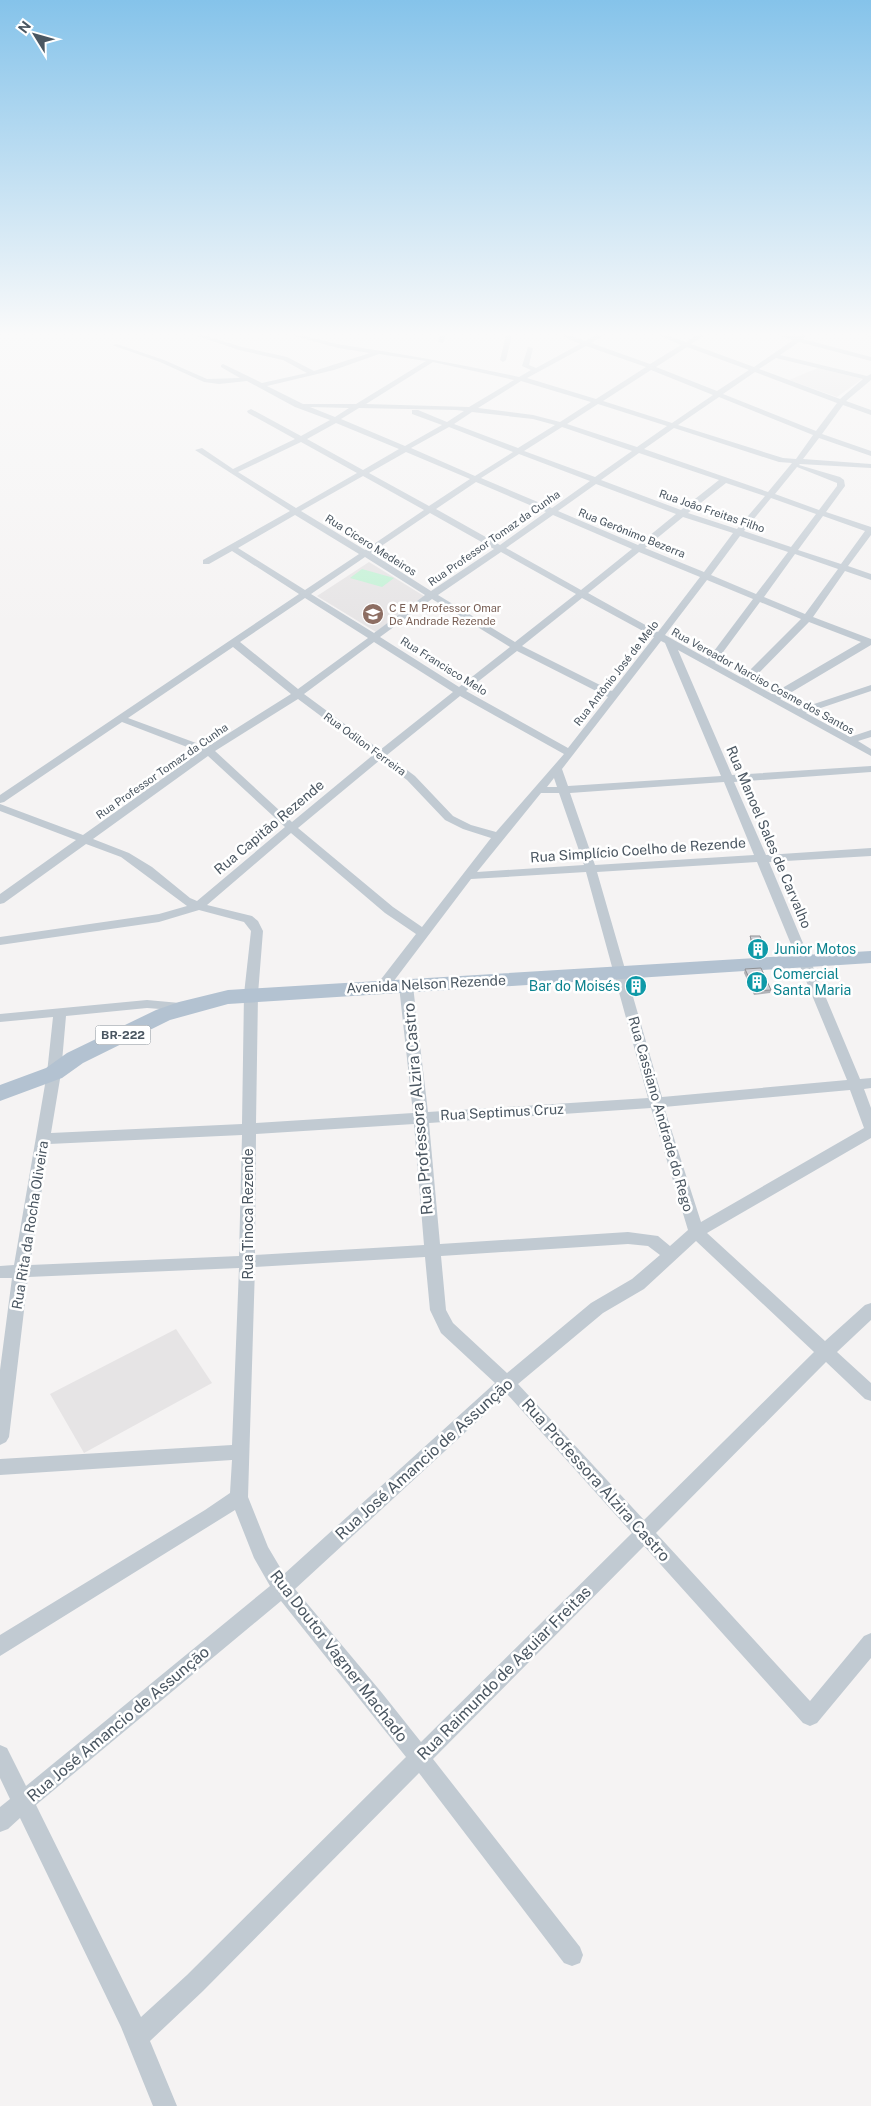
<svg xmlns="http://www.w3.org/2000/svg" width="871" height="2106" font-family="'Public Sans',sans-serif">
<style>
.education{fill:#e6e4e5}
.green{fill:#c3f1d5}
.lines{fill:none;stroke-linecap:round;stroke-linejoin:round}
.street{fill:#c1cad2;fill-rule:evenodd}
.primary{fill:#b3c2d1;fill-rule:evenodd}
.wall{fill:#b0b2b7}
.building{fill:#cdcfd5;stroke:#909195}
.labels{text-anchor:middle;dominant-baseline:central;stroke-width:5;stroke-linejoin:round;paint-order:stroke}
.far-street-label{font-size:11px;fill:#4a5661;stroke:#fff}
.far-education-label{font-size:11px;fill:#785e54;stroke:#fff;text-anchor:start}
.shield{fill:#fff;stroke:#808990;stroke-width:1}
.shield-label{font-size:12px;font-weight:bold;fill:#4a5661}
.street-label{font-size:14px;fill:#4a5661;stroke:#fff}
.culture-label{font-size:14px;fill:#0d838f;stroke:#fff;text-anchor:start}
.near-street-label{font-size:16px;fill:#4a5661;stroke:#fff}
</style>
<rect width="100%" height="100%" fill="#f5f3f3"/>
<path class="education" d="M818,368L862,379L837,397L789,380Z
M369,562L424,596L376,632L317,596Z
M176,1329L212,1383L84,1453L50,1394Z"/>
<path class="green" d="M362,569L394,578L382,587L350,578Z"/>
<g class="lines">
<path class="street" d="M194,335H203L242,347L287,357L314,371L370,353L338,348L291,335C309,335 325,342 343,345C402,354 461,364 519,377L531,370L522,366L528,347L533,348L529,365L536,368L580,344L560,335H569L585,341L596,335H604L591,343L650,364L681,345L658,335H667L686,342L697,335H704L691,344L754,367L793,340L778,335L797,337L801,335H808L803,339L871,357V361L799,342L780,355L867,376L871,374V380L846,401L871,410V415L843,405L822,434L871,451V456L819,438L803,459L871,464V468L800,464L799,465L840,477L844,480L845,486L826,512L871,527V535L848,566L871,574V580L845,571L813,617L871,639V645L780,699L799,709L871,685V691L806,713L850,737L871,730V737L858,741L871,749V756L678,650L732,775L871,766V772L734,782L766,855L871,848V856L769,862L860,1079L871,1078V1088L864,1089L871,1108V1138L707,1233L825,1341L865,1305L871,1303V1320L837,1352L871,1383V1401L865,1399L826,1362L656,1533L810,1701L864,1636L871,1633V1658L817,1723L810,1726L803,1723L644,1546L433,1759L580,1947L583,1955L580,1963L572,1966L564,1963L419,1773L203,1991L150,2041L177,2106H153L121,2027L20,1818L8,1829L0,1832V1807L10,1799L0,1778V1745L7,1748L26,1786L270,1586L254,1558L235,1510L0,1656V1635L205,1510L230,1493L232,1460L0,1475V1459L232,1445L239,1268L28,1277L9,1437L6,1442L0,1445V1370L12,1278H0V1266L14,1265L47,1073L53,1017L0,1022V1014L147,1000L191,1004L193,1007L191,1010L186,1011L147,1008L66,1016L61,1073L51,1133L242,1124L244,994L251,931L244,922L199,910L159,922L0,945V937L159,914L187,906L121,857L86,844L4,903L0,904V894L76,840L0,811V804L83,835L200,752L122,722L4,802L0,803V795L299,594L232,551L209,564H203V560L290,511L195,450L202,448L233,469L295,439L248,413L247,411L251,409L301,436L330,420L295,407L247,381L219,384L204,382L160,362L112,345L117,344L164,360L207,379L240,378L221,367V365L223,364L262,383L307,373L283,360L239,350ZM586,346L646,367L596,399L527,378ZM687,347L749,370L717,391L656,367ZM379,354L426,361L356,404H303L267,386L334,370ZM776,358L863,379L840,399L759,369ZM433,362L514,380L469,407L366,404ZM651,370L713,395L672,423L603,401ZM755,372L837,403L816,431L723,394ZM521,381L591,402L560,422L533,415L478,408ZM719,397L813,435L796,459L783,458L678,425ZM598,404L667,426L637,447L567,424ZM310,407L349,408L335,417ZM359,408L456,410L464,411L447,422L418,410H412V414L442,425L405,446L341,419ZM472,412L533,419L555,425L518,448L454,424ZM336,423L399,449L363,470L307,439ZM449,427L513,452L475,476L411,448ZM562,427L565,428L632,451L595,477L524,451ZM674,428L779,462L792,463L768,492L644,449ZM301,442L357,473L296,508L238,472ZM406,452L470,479L429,506L369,473ZM639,453L719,480L681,510L601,480ZM519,454L590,481L552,508L481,478ZM797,467L837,483V486L819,510L775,494ZM363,476L424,510L365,550L301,511ZM476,482L546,512L500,545L436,509ZM726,483L765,496L737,529L688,513ZM596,484L676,514L638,545L558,511ZM771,498L816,514L791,547L744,531ZM430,513L494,549L431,591L371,553ZM295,515L359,554L305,590L238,548ZM553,515L632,549L581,590L506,548ZM823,516L865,531L841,564L798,550ZM683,517L733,533L704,572L645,548ZM740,536L788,552L756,594L711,575ZM501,552L576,594L515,642L438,595ZM639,552L700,577L658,632L588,593ZM795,554L838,569L805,614L764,597ZM365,557L425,595L374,633L311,594ZM707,580L753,599L708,659L665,635ZM305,598L368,638L298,689L240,642ZM582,598L654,637L612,691L522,646ZM432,599L510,647L459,687L380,637ZM760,602L801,619L742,678L715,663ZM809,622L861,642L772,694L750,682ZM661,641L665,643L721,776L568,786L562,769ZM374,642L453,692L380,750L304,694ZM233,647L291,694L207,747L128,718ZM517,651L608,697L568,748L466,691ZM460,696L564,754L496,832L471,825L453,816L415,776L387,755ZM298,699L373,755L292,822L215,751ZM208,756L285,827L197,901L190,898L152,867L129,853L93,839ZM380,760L407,780L445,820L463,829L491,838L422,927L393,907L298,828ZM554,778L557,787H547ZM724,782L754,855L595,865L570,793ZM541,793H559L584,865L477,872ZM291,833L385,913L416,934L375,987L382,991L387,990L471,879L586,872L648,1098L428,1112L413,986L406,982L399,986L413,1113L256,1123L258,994L263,931L258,921L252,916L207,905ZM757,862L847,1080L662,1097L597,872ZM850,1090L864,1128L701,1222L664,1107ZM651,1108L688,1230L670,1246L658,1236L628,1232L440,1244L429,1123ZM414,1124L424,1245L255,1255L256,1134ZM242,1135L239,1256L30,1265L49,1144ZM696,1241L814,1352L644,1520L518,1384L603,1313L644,1289ZM628,1244L648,1246L660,1255L632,1279L591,1303L507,1373L453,1323L446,1310L441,1256ZM425,1257L430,1310L441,1333L495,1383L284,1574L268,1547L248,1497L255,1267ZM507,1394L632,1533L421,1742L382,1693L295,1589ZM281,1601L406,1757L187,1975L141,2017L36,1805Z
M440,335H446L443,343L438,342Z
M506,335H512L506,360L503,362L500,360Z
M867,335H871V337L868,336Z"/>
<path class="primary" d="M871,951V963L228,1004L170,1020L83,1063L62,1078L0,1101V1085L46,1068L67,1053L156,1010L179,1002L228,990Z"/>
</g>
<path class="wall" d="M750,936L766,952L765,956H755L750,940Z
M745,969L771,990L770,993L754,995L744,973Z
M631,977L642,988V991H633L630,980Z"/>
<path class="building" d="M750,936H760L766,952L756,953Z
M761,968L771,990L755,991L745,969Z
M631,977H640L642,988H634Z"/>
<linearGradient id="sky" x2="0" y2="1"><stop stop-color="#85c3ea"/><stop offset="0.53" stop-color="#fafafa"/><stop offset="1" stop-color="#fafafa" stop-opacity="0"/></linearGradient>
<rect width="871" height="630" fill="url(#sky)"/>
<defs>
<g id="school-disc" transform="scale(1.125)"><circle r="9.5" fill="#8d6e63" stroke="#fff"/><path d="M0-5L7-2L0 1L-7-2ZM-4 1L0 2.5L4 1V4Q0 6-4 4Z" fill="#fff"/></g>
<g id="building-disc" transform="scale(1.125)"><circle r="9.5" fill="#0f9aa8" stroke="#fff"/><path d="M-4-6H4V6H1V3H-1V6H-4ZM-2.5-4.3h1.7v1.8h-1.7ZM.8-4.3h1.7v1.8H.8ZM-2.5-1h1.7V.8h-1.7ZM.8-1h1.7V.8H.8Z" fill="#fff"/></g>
</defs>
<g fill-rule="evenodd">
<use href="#school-disc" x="373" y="614"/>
<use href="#building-disc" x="758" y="949"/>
<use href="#building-disc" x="757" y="982"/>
<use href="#building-disc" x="636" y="986"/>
</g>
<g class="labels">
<g class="far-street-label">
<text transform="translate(712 511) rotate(19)">Rua João Freitas Filho</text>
<text transform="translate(632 533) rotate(22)">Rua Gerônimo Bezerra</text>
<text transform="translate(494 538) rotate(-35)">Rua Professor Tomaz da Cunha</text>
<text transform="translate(371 545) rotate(32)">Rua Cícero Medeiros</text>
<text transform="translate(444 666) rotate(32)">Rua Francisco Melo</text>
<text transform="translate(616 673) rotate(-52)">Rua Antônio José de Melo</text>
<text transform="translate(763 681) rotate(29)">Rua Vereador Narciso Cosme dos Santos</text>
<text transform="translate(365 744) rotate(36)">Rua Odilon Ferreira</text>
<text transform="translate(162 771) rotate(-35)">Rua Professor Tomaz da Cunha</text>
</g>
<g class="far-education-label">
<text x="389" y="608">C E M Professor Omar<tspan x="389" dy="13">De Andrade Rezende</tspan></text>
</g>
<rect class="shield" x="95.5" y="1025.5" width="55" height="19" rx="4"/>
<g class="shield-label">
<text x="123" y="1035">BR-222</text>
</g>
<g class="street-label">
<text transform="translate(269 827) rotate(-40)">Rua Capitão Rezende</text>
<text transform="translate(769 837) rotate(67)">Rua Manoel Sales de Carvalho</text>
<text transform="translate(638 850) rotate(-4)">Rua Simplício Coelho de Rezende</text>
<text transform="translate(426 984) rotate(-3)">Avenida Nelson Rezende</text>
<text transform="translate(502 1112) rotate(-3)">Rua Septimus Cruz</text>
<text transform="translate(661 1114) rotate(74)">Rua Cassiano Andrade do Rego</text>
<text transform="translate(248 1214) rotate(-90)">Rua Tinoca Rezende</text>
<text transform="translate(30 1225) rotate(-81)">Rua Rita da Rocha Oliveira</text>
</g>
<g class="culture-label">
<text x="774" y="949">Junior Motos</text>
<text x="773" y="974">Comercial<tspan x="773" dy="16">Santa Maria</tspan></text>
<text x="620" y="986" text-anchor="end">Bar do Moisés</text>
</g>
<g class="near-street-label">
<text transform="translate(418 1109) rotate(-95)">Rua Professora Alzira Castro</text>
<text transform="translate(424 1459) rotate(-42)">Rua José Amancio de Assunção</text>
<text transform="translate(596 1480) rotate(48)">Rua Professora Alzira Castro</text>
<text transform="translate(339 1656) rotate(52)">Rua Doutor Vagner Machado</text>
<text transform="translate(504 1673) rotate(-45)">Rua Raimundo de Aguiar Freitas</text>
<text transform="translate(118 1724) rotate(-40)">Rua José Amancio de Assunção</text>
</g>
</g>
<g transform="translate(35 35) rotate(307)" stroke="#ffffff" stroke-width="4" paint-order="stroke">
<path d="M0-4L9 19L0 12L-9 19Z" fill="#4a5661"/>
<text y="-8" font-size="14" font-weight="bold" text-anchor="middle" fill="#4a5661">N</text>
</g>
</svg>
